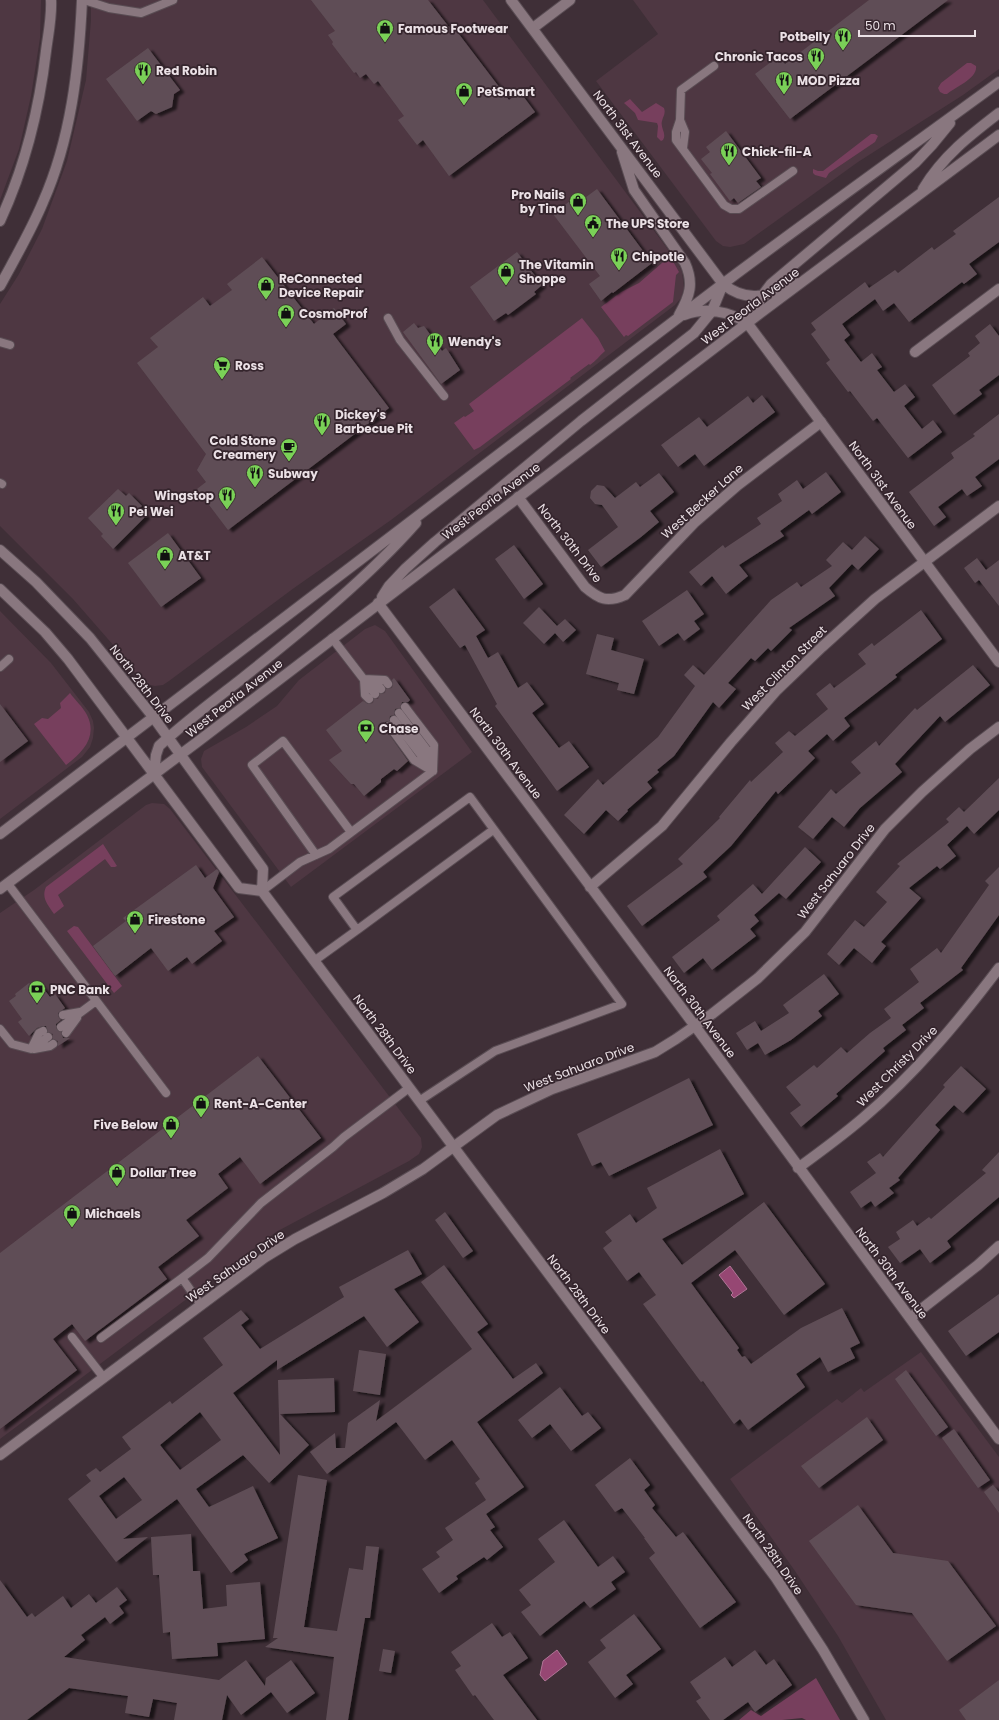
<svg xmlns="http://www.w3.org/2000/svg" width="999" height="1720" font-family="Poppins,sans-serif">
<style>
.built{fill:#4e3742}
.green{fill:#773f5d}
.water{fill:#964773;stroke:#b07596}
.building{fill:#5f4e56;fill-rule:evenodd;filter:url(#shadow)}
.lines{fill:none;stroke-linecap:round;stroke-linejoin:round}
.lane-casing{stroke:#594c53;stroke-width:10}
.street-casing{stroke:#594c53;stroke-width:12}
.secondary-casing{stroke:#594c53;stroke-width:12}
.lane{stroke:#89777f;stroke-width:8}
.street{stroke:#89777f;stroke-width:10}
.secondary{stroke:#89777f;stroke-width:10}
.labels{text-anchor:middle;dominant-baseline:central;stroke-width:3.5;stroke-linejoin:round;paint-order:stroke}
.poi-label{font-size:12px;font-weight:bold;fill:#ebe1e6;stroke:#35252d;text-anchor:start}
.street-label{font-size:12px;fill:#ebe1e6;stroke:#35252d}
</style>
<defs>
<filter id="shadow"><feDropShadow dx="4.5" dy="2.5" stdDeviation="1" flood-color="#0009"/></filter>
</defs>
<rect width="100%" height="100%" fill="#3f2f37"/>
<path class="built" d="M0,0H41L40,38L31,96L19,149L0,200Z
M91,0H483L678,263L682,272L684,288L681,298L675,305L391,520L294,588L169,681L163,685L155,686L146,684L141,681L121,654L73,599L0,526V304L19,274L42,229L67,161L86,80L91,20Z
M633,0H999V69L963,95L858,162L744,244L730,247L723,246L716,241L596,81L658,34Z
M0,611L51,663L89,712L93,721L94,728L93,738L90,747L82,757L0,819Z
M375,625L385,631L472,752L291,887L202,767L201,759L204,751L246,727L277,706L299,680L365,629Z
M152,803L164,804L170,809L421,1138L422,1147L419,1154L409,1161L276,1232L0,1439V913L34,890L146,805Z
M921,1352L999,1457V1720H886L838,1636L795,1571L730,1479L837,1399L842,1403L861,1388L864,1392Z"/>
<path class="green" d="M967,63H971L976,66C978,78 956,87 947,94H944L940,92L938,88L941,83Z
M630,99L642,112L656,103L664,108C666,114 663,116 662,121C660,128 667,133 663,140L661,141L657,137L658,126L657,123L638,120L635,113L624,103Z
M871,134H875L878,136L875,142L829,173L826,178L815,175L813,173V169L818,171H823Z
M670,256L679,272L676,275L673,302L628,336L626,335L624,337L601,307L621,292L639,283Z
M582,318L598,338L605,351C599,356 596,361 590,365L589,364L570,378L571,379L480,447L474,450L454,423L464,416L465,417L474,411L469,404Z
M70,693C75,700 83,707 87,715C98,737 82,753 66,765L34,724L42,718L48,719L61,708L60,703Z
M103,844L117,866L115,867H111L105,859L58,895L64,906L54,914C48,905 41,898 46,887Z
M74,926L78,927L122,986L114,993L67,931Z
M816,1678L840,1720H806L802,1718L782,1720H739L751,1710L761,1716Z"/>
<path class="water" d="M730,1266L747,1289L734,1298L731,1295L733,1293L719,1275Z
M557,1650L567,1664L545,1681L540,1675L543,1661Z"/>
<path class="building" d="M311,0H428L449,27L452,25L509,100L520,92L535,112L449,176L423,140L417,145L398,120L404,116L378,81L374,84L366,74L360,78L356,72L354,73L332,44L333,42L328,35L335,31Z
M869,0H948L790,119L755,74L779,56L785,64Z
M148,48L180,90L174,94L172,107L156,114L151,111L137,121L106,79Z
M726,131L761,178L756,181L761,187L738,203L734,198L730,201L710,174L712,173L701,159L710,152L706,147Z
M597,189L652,263L613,293L612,292L601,301L589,284L600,276L553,214L570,201L574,206Z
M999,197V242L969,264L977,274L964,284L962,282L909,322L894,303L883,311L875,299L842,324L850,335L844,340L861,362L872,353L882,367L877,370L894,392L905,384L915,397L904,406L922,429L933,420L942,432L908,458L877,418L873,421L850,391L848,392L826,363L830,360L811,334L816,330L811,323L865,282L869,288L895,270L898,273L932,247L934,250L956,234L953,231Z
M517,252L542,285L534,292L536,294L508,315L506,313L494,321L470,287Z
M262,257L314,324L334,308L346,324L333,334L389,408L228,530L197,489L206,482L197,470L206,454L137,363L158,347L150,338L203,297L210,306L232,290L227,284Z
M414,323L418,328L424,326L442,351L446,348L460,370L441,384L403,332Z
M990,324L999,336V375L979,390L982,394L954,415L932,385L970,356L968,353L980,343L975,336Z
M762,395L775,412L704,466L695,454L678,467L661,445L699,417L707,427L748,396L753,403Z
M999,414V459L975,477L982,486L967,496L962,489L938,507L946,517L934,526L909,492L954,458L951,453L975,436L973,434Z
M826,472L841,492L812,514L809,510L780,531L784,536L739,565L748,576L726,594L712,576L701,586L689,572L723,545L725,548L761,524L757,518L782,501L778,494L797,480L803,489Z
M659,473L674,492L650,511L659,522L641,537L601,567L588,550L618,527L602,505L595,504L590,498L591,491L597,485L604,486L615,498L636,482L640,487Z
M118,489L126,496L129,493L142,506L138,509L146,516L113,549L101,536L103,534L88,518Z
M168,533L201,578L161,607L128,563Z
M865,536L879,549L858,570L852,564L829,588L835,596L789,628L792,630L771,651L768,648L755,661L751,658L728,683L736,689L719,708L713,702L674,756L657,770L659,772L647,782L652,788L627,810L628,811L618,821L606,810L584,834L564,815L598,779L603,785L658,737L695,686L684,675L693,665L704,675L771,600L797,582L801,587L832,566L826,560L843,542L852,550Z
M514,545L543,584L524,599L495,559Z
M977,558L986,570L999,560V606L979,580L975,583L964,568Z
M454,588L485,630L476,636L488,658L498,652L518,688L527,682L544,704L532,713L559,748L569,741L589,767L557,791L495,706L497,704L465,645L460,648L429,607Z
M687,590L704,614L694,621L700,629L684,641L678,633L659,646L642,621Z
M539,607L557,626L565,619L576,630L563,642L555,633L544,644L523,623Z
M921,610L942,639L895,675L897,677L844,718L850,726L833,741L827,734L808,751L815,758L778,794L776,791L731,846L703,872L707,877L642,926L627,906L683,864L678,859L720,818L719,817L750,780L751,782L783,752L775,743L789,731L795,736L828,709L816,694L830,683L834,688L866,664L858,654L872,643L874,646Z
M597,634L614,638L611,650L644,659L634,694L617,690L619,683L586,674Z
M973,665L990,685L945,722L940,716L895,764L902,772L860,808L844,827L832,817L813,839L798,827L831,789L836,794L861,773L851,762L876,741L879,746L915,708L917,710Z
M394,678L410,700L408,702H402L400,708L395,709L394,715L390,716L389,721L385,722L384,727L408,761L397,771L394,769L381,779V782L364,796L354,784H351L329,760L342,751L326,730L363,701L368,704L373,703L374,699H378L380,694L385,693L386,689L392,688L393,684L392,680Z
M0,704L28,741L0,762Z
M999,778V810L974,834L967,826L947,845L956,856L940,869L937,866L909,888L921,898L881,942L886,946L872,963L854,948L839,965L827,954L855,920L864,927L887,902L876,892L900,866L897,864L949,822L946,819L959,807L964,812Z
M805,847L821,862L786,899L779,893L754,915L759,921L750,929L756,936L712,970L703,958L684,973L672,957L720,920L717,916L753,884L762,894Z
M196,865L205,878L217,869L219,872L213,888L234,917L214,931L222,941L192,964L187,957L168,971L151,948L115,976L93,946L126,921L123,918Z
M999,867V915L961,968L963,970L920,1003L924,1008L902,1025L906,1030L883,1048L885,1051L836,1094L838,1096L801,1127L790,1113L801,1105L786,1087L814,1065L817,1068L841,1047L847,1053L870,1033L891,1018L884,1009L919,982L910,969L937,948L941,953L989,885L985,881Z
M824,974L839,994L818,1011L822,1016L791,1040L765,1055L758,1043L747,1050L736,1033L755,1021L761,1031L789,1013L783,1005Z
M37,980L50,997L55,994L65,1008L58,1013V1016L61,1020L56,1024V1028L61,1032L63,1038H70L58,1046V1041L53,1039V1034L48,1032L46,1026H43L37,1028L29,1036L18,1022L22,1019L9,1001L16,996L15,994L29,983L31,985Z
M258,1056L321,1138L260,1184L240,1157L218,1174L228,1188L186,1220L199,1236L158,1267L167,1279L85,1341L72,1324L53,1339L77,1370L0,1429V1253Z
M961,1066L986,1089L963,1113L954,1105L935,1125L940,1130L898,1178L900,1180L889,1188L894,1193L875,1207L871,1201L861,1208L850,1192L876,1173L867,1162L880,1153L883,1157L945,1087L943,1085Z
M689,1078L713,1125L609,1176L601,1162L592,1166L577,1134Z
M720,1149L744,1194L662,1239L682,1265L764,1202L825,1284L784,1315L735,1250L691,1283L739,1348L737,1350L742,1357L745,1356L751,1364L801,1328L842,1308L860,1343L850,1348L855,1358L828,1372L820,1357L796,1374L805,1387L748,1430L740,1419L734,1424L703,1381L701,1382L643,1304L656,1295L639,1272L627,1281L603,1248L612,1241L605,1232L630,1214L636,1223L657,1208L647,1188Z
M999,1152V1197L947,1241L951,1247L930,1263L920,1249L900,1263L888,1247L900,1239L896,1232L913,1220L917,1226L929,1217L931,1219L986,1173L982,1170Z
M445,1212L473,1251L463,1258L435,1220Z
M408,1250L422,1274L394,1289L419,1322L387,1347L364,1316L277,1370V1360L233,1393L280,1455L278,1380L334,1378L335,1412L280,1414L309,1445L269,1483L243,1455L196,1489L209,1507L253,1486L278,1538L244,1554L248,1560L231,1573L177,1499L123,1539L148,1537L116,1562L68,1499L91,1481L86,1475L96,1468L100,1472L131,1449L122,1437L170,1401L172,1404L223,1365L203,1338L241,1310L249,1319L241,1325L260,1349L344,1297L339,1287ZM200,1412L221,1440L180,1470L160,1445ZM124,1477L142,1500L116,1519L99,1496Z
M444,1265L488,1324L477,1332L513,1379L536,1363L543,1373L477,1422L524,1487L486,1514L495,1527L490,1530L503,1547L487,1560L484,1557L456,1576L458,1579L439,1593L422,1569L440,1557L436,1552L453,1540L445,1528L486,1500L475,1483L480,1479L452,1440L425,1460L396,1422L327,1474L310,1452L335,1433L336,1448H345L348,1423L380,1400L376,1421L472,1349L421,1282Z
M999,1294V1332L966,1356L948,1331Z
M359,1350L386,1354L380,1395L353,1391Z
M906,1370L948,1427L936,1436L895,1379Z
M560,1387L582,1416L588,1412L601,1428L571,1451L550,1424L532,1438L518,1420Z
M867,1417L883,1440L819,1488L801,1466Z
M954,1429L990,1480L978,1488L942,1438Z
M630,1458L650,1485L644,1490L655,1505L652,1508L676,1537L683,1532L736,1602L700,1628L649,1558L655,1553L644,1538H645L622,1508L615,1512L595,1485Z
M298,1475L327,1480L304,1627L337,1631L349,1568L363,1570L366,1546L379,1547L370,1618H365L348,1720H326L334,1657L265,1647L278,1638H273Z
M993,1485L999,1492V1513L984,1492Z
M858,1505L893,1553L948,1561L996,1626L947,1661L912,1613L856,1605L809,1541Z
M564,1520L598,1567L613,1556L625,1572L611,1582L616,1589L590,1608L584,1601L540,1636L521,1612L531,1605L519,1590L555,1562L538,1539Z
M191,1534L193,1571H200L203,1609L227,1606L226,1585L260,1582L265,1639L217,1643L218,1656L172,1659L170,1632L163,1633L159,1575H153L151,1537Z
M0,1580L27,1617L32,1613L35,1617L63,1596L71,1608L89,1594L96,1603L117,1587L127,1600L119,1606L124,1613L110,1624L105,1617L81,1635L85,1640L64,1657L219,1680L246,1660L265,1686L266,1678L291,1660L315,1693L287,1713L271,1692L241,1715L227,1695L222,1720H174L177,1703L153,1699L149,1717L125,1713L128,1696L69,1688L27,1720H0Z
M634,1614L661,1649L626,1675L633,1684L615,1698L588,1662L606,1648L600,1640Z
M492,1623L502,1637L510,1632L528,1658L503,1675L537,1720H494L475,1695L473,1696L455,1670L461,1666L451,1652Z
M383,1649L395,1651L391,1673L379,1671Z
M755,1650L766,1665L774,1659L792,1685L755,1712L748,1702L723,1720H710L696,1701L701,1698L690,1682L725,1657L732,1667Z
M999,1680V1720H966L959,1710Z"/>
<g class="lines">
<g class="lane-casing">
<path id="lane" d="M84,0L109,8L141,13L173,0
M714,66L681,90L680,120L676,132V140L724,205L731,209H739L793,171
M680,120L685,132L683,148
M388,318L400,340L444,396
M0,342L10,345
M0,483L2,484
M332,638L375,694
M0,667L9,659
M364,679L385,680L388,684
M364,680L365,695L369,699
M370,682L378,685L381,689
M405,707L434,745L433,771
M399,713L427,750L431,763
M394,720L430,767
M389,726L414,760L429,769
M316,855L252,765L283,741L351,832
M8,884L166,1093
M262,891L300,862L329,849L433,771
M357,930L493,830
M314,961L357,930L333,897L470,797L622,1004L495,1051L419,1101
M63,1015L80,1012
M61,1027L96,1001
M0,1029L12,1044L31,1049L48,1037
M66,1033L77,1018
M32,1047L39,1033L43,1031
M34,1049L50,1046L53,1044
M201,1305L182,1278L208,1258L261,1203L333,1147L344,1137L409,1088
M72,1337L104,1378
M101,1338L182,1278"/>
</g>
<g class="street-casing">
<path id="street" d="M533,28L570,0
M915,352L999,289
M518,497L585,587C599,599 607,603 625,595L694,523L738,485L821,422
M378,603L695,1026L999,1439
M590,887L662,826L731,742L776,691L822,647L875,599L999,506
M798,1168C820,1152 842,1136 863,1118C915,1074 958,1022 999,968
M910,1318L978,1265L999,1246
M0,1455L264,1258L295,1239L383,1193L423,1169L497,1115L552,1089L655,1052L676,1039L712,1014L758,978L805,932L885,829L922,792L970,749L999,727"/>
</g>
<g class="secondary-casing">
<path id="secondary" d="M511,0L723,284C748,304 769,296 795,282
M622,152L634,190L685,263C694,283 690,296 679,315
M923,189C943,156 969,136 999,113
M0,221C25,167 39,111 46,51C48,35 52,17 51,0
M0,286C15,258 31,231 43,202C71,139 79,68 82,0
M684,315C705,307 730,311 748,324L999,662
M750,320L762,296L771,284L915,163L932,145L950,123
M0,550L36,582L90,638L154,718L263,869L262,891L703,1480L776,1578L823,1650L864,1720
M0,589L45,632L68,659L239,888L262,891
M382,597L389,586L405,569L435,542L581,421L694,333L712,311L723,284
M154,774L156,755L159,746C184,723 212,702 239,681C300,632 364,582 416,523
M0,834C241,652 479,467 720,286C812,217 906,150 999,82
M0,889L196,743L767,308L999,135"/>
</g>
<use href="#lane" class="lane"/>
<use href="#street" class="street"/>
<use href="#secondary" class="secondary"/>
</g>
<defs>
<g id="shop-pin" transform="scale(0.9)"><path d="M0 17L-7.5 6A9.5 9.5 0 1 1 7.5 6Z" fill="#7ad157" stroke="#35252d"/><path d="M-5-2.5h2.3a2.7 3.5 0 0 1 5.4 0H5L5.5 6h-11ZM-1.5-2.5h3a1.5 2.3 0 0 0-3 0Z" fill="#111"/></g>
<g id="restaurant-pin" transform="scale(0.9)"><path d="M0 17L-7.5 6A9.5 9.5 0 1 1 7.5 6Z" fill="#7ad157" stroke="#35252d"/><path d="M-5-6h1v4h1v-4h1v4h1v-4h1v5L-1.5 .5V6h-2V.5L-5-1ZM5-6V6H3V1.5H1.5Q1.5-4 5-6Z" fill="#111"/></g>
<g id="civic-pin" transform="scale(0.9)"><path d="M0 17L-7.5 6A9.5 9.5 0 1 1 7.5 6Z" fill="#7ad157" stroke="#35252d"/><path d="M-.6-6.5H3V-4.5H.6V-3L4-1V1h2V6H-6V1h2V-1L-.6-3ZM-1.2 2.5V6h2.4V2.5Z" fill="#111"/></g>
<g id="supermarket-pin" transform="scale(0.9)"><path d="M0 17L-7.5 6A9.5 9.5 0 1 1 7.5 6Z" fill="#7ad157" stroke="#35252d"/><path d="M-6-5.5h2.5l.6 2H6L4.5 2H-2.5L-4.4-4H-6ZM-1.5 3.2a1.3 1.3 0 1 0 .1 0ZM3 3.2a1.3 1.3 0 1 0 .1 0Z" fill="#111"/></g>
<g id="cafe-pin" transform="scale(0.9)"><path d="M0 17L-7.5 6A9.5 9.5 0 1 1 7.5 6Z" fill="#7ad157" stroke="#35252d"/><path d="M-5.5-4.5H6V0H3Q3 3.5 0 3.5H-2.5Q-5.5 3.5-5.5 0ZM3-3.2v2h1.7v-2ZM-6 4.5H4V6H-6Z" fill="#111"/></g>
<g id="bank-pin" transform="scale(0.9)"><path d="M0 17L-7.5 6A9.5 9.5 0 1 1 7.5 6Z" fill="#7ad157" stroke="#35252d"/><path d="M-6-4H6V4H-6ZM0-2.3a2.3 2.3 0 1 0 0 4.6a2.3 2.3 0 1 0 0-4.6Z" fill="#111"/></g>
</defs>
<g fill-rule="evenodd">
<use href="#shop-pin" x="385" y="28"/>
<use href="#restaurant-pin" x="843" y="36"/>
<use href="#restaurant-pin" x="816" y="56"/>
<use href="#restaurant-pin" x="143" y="70"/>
<use href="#restaurant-pin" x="784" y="80"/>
<use href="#shop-pin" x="464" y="91"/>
<use href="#restaurant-pin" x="729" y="151"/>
<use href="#shop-pin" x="578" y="201"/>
<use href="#civic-pin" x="593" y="223"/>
<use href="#restaurant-pin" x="619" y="256"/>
<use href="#shop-pin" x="506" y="271"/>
<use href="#shop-pin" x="266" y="285"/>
<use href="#shop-pin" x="286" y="313"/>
<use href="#restaurant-pin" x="435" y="341"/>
<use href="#supermarket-pin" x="222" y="365"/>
<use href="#restaurant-pin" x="322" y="421"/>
<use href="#cafe-pin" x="289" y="447"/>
<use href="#restaurant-pin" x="255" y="473"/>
<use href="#restaurant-pin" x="227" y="495"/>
<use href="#restaurant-pin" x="116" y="511"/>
<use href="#shop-pin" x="165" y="555"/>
<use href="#bank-pin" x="366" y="728"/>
<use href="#shop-pin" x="135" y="919"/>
<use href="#bank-pin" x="37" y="989"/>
<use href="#shop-pin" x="201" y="1103"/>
<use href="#shop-pin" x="171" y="1124"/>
<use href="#shop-pin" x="117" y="1172"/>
<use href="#shop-pin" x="72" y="1213"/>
</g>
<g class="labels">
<g class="poi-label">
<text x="398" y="28">Famous Footwear</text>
<text x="830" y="36" text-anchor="end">Potbelly</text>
<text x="803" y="56" text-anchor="end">Chronic Tacos</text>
<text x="156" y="70">Red Robin</text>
<text x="797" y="80">MOD Pizza</text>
<text x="477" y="91">PetSmart</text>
<text x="742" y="151">Chick-fil-A</text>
<text x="565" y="194" text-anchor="end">Pro Nails<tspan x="565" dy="14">by Tina</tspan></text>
<text x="606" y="223">The UPS Store</text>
<text x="632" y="256">Chipotle</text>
<text x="519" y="264">The Vitamin<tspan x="519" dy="14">Shoppe</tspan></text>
<text x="279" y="278">ReConnected<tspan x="279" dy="14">Device Repair</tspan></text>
<text x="299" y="313">CosmoProf</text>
<text x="448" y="341">Wendy's</text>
<text x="235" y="365">Ross</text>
<text x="335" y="414">Dickey's<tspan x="335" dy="14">Barbecue Pit</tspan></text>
<text x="276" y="440" text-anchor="end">Cold Stone<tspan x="276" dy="14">Creamery</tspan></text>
<text x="268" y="473">Subway</text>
<text x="214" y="495" text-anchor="end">Wingstop</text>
<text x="129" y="511">Pei Wei</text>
<text x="178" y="555">AT&amp;T</text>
<text x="379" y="728">Chase</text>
<text x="148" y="919">Firestone</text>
<text x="50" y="989">PNC Bank</text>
<text x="214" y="1103">Rent-A-Center</text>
<text x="158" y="1124" text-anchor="end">Five Below</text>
<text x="130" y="1172">Dollar Tree</text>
<text x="85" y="1213">Michaels</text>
</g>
<g class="street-label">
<text transform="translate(628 134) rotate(53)">North 31st Avenue</text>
<text transform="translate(750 306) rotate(-37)">West Peoria Avenue</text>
<text transform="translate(883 485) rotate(54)">North 31st Avenue</text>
<text transform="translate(491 501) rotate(-37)">West Peoria Avenue</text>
<text transform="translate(702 501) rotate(-42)">West Becker Lane</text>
<text transform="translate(570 543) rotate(52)">North 30th Drive</text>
<text transform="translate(784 668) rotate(-45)">West Clinton Street</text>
<text transform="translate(142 684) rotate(52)">North 28th Drive</text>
<text transform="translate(234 698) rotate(-38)">West Peoria Avenue</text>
<text transform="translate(506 753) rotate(53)">North 30th Avenue</text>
<text transform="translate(836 871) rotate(-52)">West Sahuaro Drive</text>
<text transform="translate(700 1012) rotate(53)">North 30th Avenue</text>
<text transform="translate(385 1034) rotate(53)">North 28th Drive</text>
<text transform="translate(897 1066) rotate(-45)">West Christy Drive</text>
<text transform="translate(579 1067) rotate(-21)">West Sahuaro Drive</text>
<text transform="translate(235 1266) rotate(-35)">West Sahuaro Drive</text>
<text transform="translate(892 1273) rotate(53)">North 30th Avenue</text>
<text transform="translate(579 1294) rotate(53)">North 28th Drive</text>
<text transform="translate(773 1554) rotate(55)">North 28th Drive</text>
</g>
</g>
<path d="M859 30v6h116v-6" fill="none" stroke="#ebe1e6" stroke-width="2"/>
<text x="865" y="30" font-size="12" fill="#ebe1e6" stroke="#35252d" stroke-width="3" paint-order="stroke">50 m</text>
</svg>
